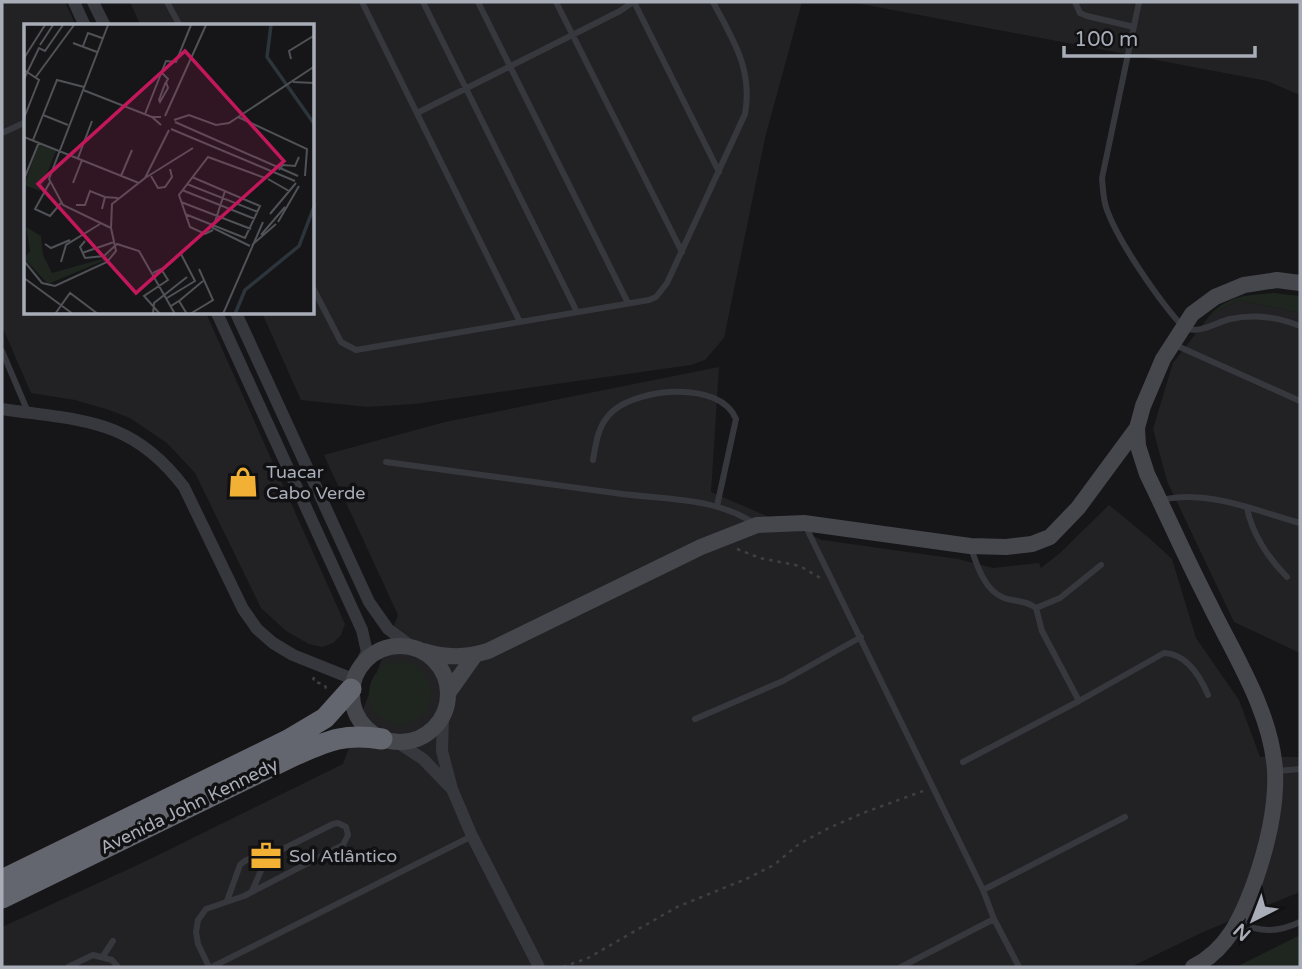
<svg xmlns="http://www.w3.org/2000/svg" width="1302" height="969" font-family="'Varela Round',sans-serif">
<style>
.built{fill:#222225}
.green{fill:#1e261f}
.lines{fill:none;stroke-linecap:round;stroke-linejoin:round}
.path{stroke:#3d3f44;stroke-width:2.5;stroke-dasharray:3.5 5;stroke-linecap:butt}
.lane{stroke:#37383d;stroke-width:6}
.street{stroke:#37383d;stroke-width:12}
.secondary{stroke:#45474d;stroke-width:16}
.highway{stroke:#63666e;stroke-width:21}
.labels{text-anchor:middle;dominant-baseline:central;stroke-width:7;stroke-linejoin:round;paint-order:stroke}
.poi-label{font-size:18px;fill:#a8adb8;stroke:#111113;text-anchor:start}
.street-label{font-size:18px;fill:#a8adb8;stroke:#111113}
.inset-river{fill:none;stroke:#2c353c;stroke-width:3.5}
.inset-road{fill:none;stroke:#505258;stroke-width:2}
.view{fill:#c2185b;fill-opacity:0.15;stroke:#c2185b;stroke-width:3.5}
.inset-edge{fill:none;stroke:#a8adb8;stroke-width:3.5}
</style>
<rect width="100%" height="100%" fill="#161618"/>
<path class="built" d="M2,2H65L76,26H26V313H206L345,624L341,635L333,643L322,647L309,644L286,631L261,608L195,473L167,443L130,418L106,409L75,400L31,393L2,326Z
M130,2H802L765,138L724,338L705,360L691,365L414,404L367,407L301,400L262,313H313V26H141Z
M851,2H1300V95L1267,81Z
M1239,300L1300,313V653L1234,622L1167,481L1153,429L1173,363L1210,315Z
M719,367L711,492L822,540L958,559L993,568L1039,563L1041,568L1061,552L1109,505L1148,537L1172,559L1196,638L1239,700L1260,757H1300V892L1203,932L1131,967H2V927L144,862L343,764L398,615L324,455L445,422Z"/>
<path class="green" d="M1274,293L1300,296V313L1239,300L1210,315C1229,295 1248,295 1274,293Z
M369 693a31 31 0 1 1 62 0a31 31 0 1 1-62 0Z
M1300,935V967H1236Z"/>
<g class="lines">
<path class="path" d="M737,549L760,558L800,566L822,579
M314,677L313,681L325,685L327,693
M563,967L588,958L677,907L746,879L774,865L799,844L829,828L863,813L923,791"/>
<path class="lane" d="M167,2L180,26
M362,2L520,322
M423,2L577,312
M478,2L628,303
M556,2L682,252
M634,2L719,172
M1075,2L1080,13L1087,16L1134,27
M1139,2L1102,178C1103,189 1103,200 1107,210C1119,243 1160,302 1184,328C1201,334 1214,323 1230,319C1254,314 1278,317 1300,326
M417,113L620,11L633,2
M2,133L26,122
M313,288L341,342L356,350L649,300L656,297L667,283L745,114C753,69 733,40 713,2
M1173,344L1300,401
M2,351L28,412
M593,460C596,442 598,424 613,411C639,388 720,380 736,419L717,506
M386,462C462,472 539,483 615,493C663,500 714,496 755,524
M1162,500C1208,489 1256,511 1300,523
M1247,508C1252,534 1269,559 1287,577
M805,525L983,890L994,919L1019,967
M971,548C977,566 985,591 1004,598C1016,602 1026,600 1036,608L1060,598L1101,565
M1036,608L1042,631L1079,701L1164,653C1187,654 1200,676 1208,695
M695,719L783,681L861,637
M963,762L1079,701
M1278,771L1300,769
M983,890L1125,817
M252,891L267,857
M1240,923C1261,933 1279,932 1300,922
M103,956L113,941
M68,967L93,955L112,960L118,967
M209,967L198,944L196,932L198,920L206,909L244,896L343,845L348,835L346,827L338,823L333,824L267,857C256,857 248,857 240,865L227,901
M212,967L472,836
M901,967L994,919"/>
<path class="street" d="M74,2L85,26
M93,2L105,26
M217,313L362,630L367,652L359,667
M236,313L369,602L388,629L411,646
M2,409C81,421 131,417 184,487L243,609L257,629L273,643L293,655L353,679
M397,742L423,759L452,789L442,751L443,717
M452,789L472,836L539,967"/>
<path class="secondary" d="M1137,428L1138,446L1147,474C1168,517 1187,561 1209,603C1234,655 1271,711 1275,770C1277,807 1266,850 1254,884C1241,919 1227,950 1193,967
M352 694a48 48 0 1 1 96 0a48 48 0 1 1-96 0Z
M423,651C446,658 465,658 488,651L701,547L757,525L804,523L970,546L1006,547L1032,544L1050,537L1078,508L1137,428L1143,406L1163,359L1192,314L1215,297L1244,285L1277,280L1300,283
M448,693L475,655"/>
<path class="highway" d="M2,880L288,740L325,718L351,689
M2,898L293,756C328,741 343,733 382,739"/>
</g>
<defs>
<g id="shop-bare" transform="scale(2.415)"><path d="M-5-2.5h2.3a2.7 3.5 0 0 1 5.4 0H5L5.5 6h-11ZM-1.5-2.5h3a1.5 2.3 0 0 0-3 0Z" fill="#f2b134" stroke="#111113" stroke-width="2.5" paint-order="stroke"/></g>
<g id="office-bare" transform="scale(2.415)"><path d="M-6-3h4V-5.5h4V-3h4V5H-6ZM-1-4.5V-3h2v-1.5ZM-6 0V1H6V0Z" fill="#f2b134" stroke="#111113" stroke-width="2.5" paint-order="stroke"/></g>
</defs>
<g fill-rule="evenodd">
<use href="#shop-bare" x="243" y="482"/>
<use href="#office-bare" x="266" y="856"/>
</g>
<g class="labels">
<g class="poi-label">
<text x="266" y="472">Tuacar<tspan x="266" dy="21">Cabo Verde</tspan></text>
<text x="289" y="856">Sol Atlântico</text>
</g>
<g class="street-label">
<text transform="translate(189 806) rotate(-26)">Avenida John Kennedy</text>
</g>
</g>
<g transform="translate(24 24)">
<rect width="290" height="290" fill="#161618"/>
<path d="M15,120L32,127L16,167L0,161ZM2,203L17,212L19,231L28,249L78,235L91,226L81,236L24,260L0,234L6,227Z" fill="#1e261f"/>
<path class="inset-river" d="M247,1L243,33L291,101M211,290L221,266L275,222L291,180"/>
<path class="inset-road" d="M49,19L73,28M16,21L29,1M59,22L64,9L78,14M0,34L21,1M267,35L265,27L291,11M0,46L15,56L0,94M137,48L144,55L141,60L135,76L136,78L144,64L142,58M11,54L50,1M0,55L15,24L21,27L39,1M269,58L291,59M59,66L128,93M121,90L142,37L152,38L167,1M19,91L44,101M141,92L182,1M214,93L283,125L281,152M150,96L165,91L192,101L205,99L291,42M151,98L274,152M137,101L128,93H137M147,105L271,157M0,113L115,159M9,116L33,56L60,63M54,134L68,97M255,146L259,141L271,142L275,133M97,152L108,126M127,152L134,164L141,163L148,153L146,145M121,154L169,124M0,155L15,118M244,155L265,167M26,158L11,185L26,192L37,179M49,159L58,136M163,160L234,188M158,166L231,195M201,167L189,204L226,222M157,178L227,205M52,181H61L66,167L81,173M78,185L81,173L94,174M161,190L221,214L236,182L168,153M246,190L272,159M254,198L275,162M87,204L88,180L121,154L145,106M189,206L181,210L166,203L155,171L184,133L241,154M237,211L261,183M61,217L56,223L61,234L80,232L93,220L115,227L151,290M21,220L27,224L46,216M228,221L252,200M58,229L90,218M0,237L18,259L31,262L83,238L92,227L87,204L39,181L25,155L84,1M37,238L42,221L76,200M129,249L137,245L144,256L120,272L136,290M0,254L49,290M143,274L171,257L157,230M155,277L179,257M147,282L155,277L163,290M31,290L46,269L74,290M129,290L130,279L163,253M166,290L189,276L175,245M199,290L239,198"/>
<path class="view" d="M161,27L260,137L112,269L14,160Z"/>
<rect width="290" height="290" class="inset-edge"/>
</g>
<rect width="1302" height="969" fill="none" stroke="#a8adb8" stroke-width="7"/>
<g transform="translate(1253 920) rotate(222)" stroke="#111113" stroke-width="5" paint-order="stroke">
<path d="M0-5L12 26L0 18L-12 26Z" fill="#a8adb8"/>
<text y="-10" font-size="19" font-weight="bold" text-anchor="middle" fill="#a8adb8">N</text>
</g>
<path d="M1064 46v10h191v-10" fill="none" stroke="#a8adb8" stroke-width="3.5"/>
<text x="1074" y="46" font-size="21" fill="#a8adb8" stroke="#111113" stroke-width="5" paint-order="stroke">100 m</text>
</svg>
